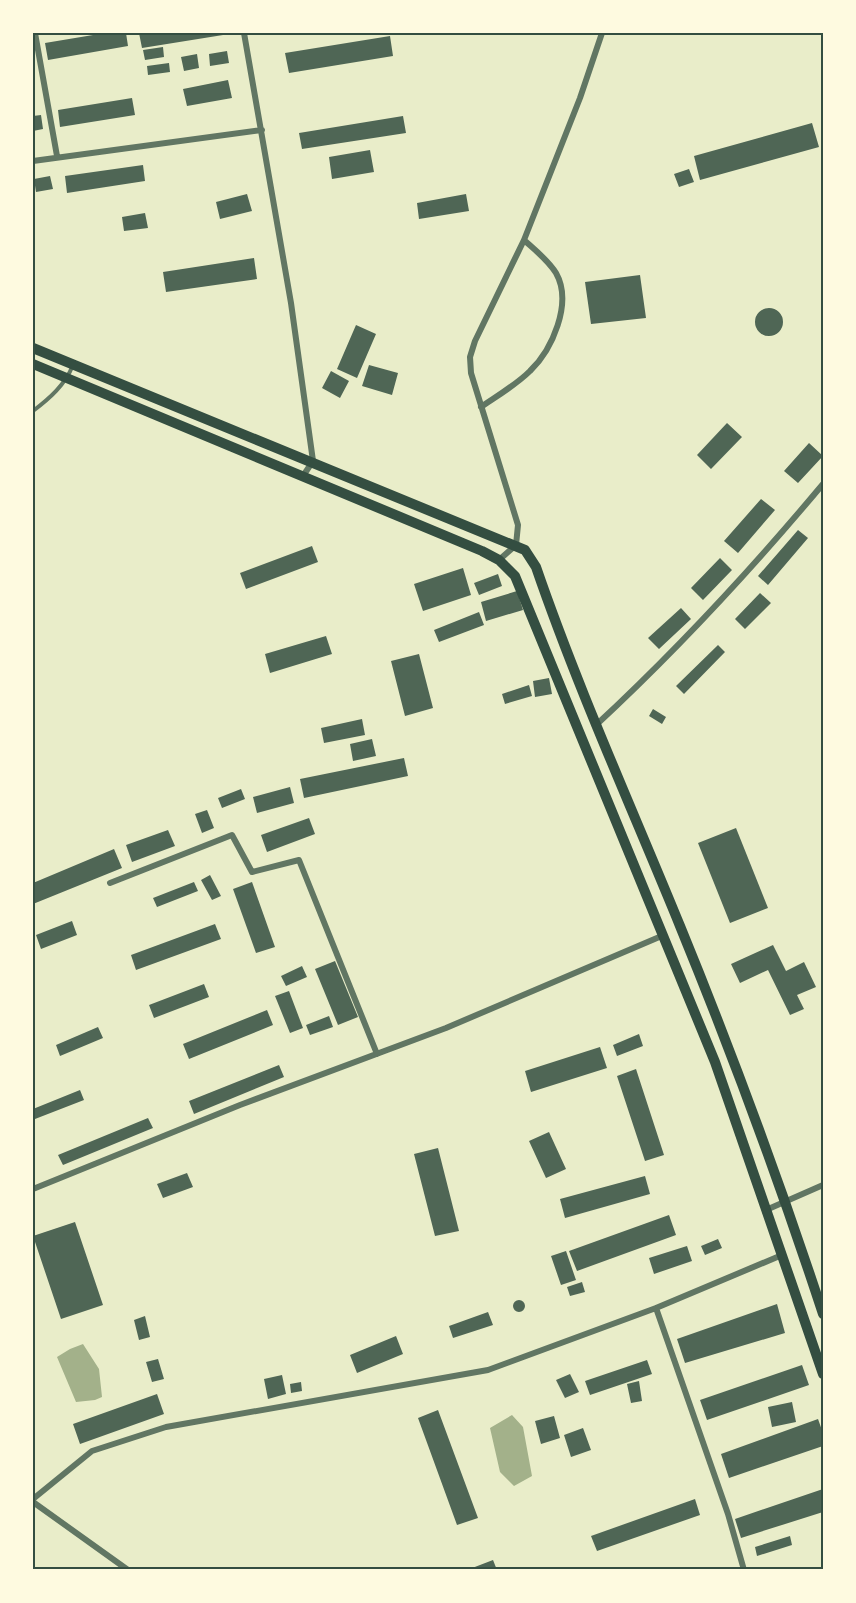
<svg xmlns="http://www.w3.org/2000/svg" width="856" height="1603" font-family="'Source Sans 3',sans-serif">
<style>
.water{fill:#a3b18a}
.building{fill:#4f6655}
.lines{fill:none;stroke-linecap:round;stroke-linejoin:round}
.service{stroke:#617663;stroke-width:4}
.minor{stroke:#617663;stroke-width:6}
.secondary{stroke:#344e41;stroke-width:10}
.neatline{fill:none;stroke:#344e41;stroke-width:2}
</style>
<rect width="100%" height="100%" fill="#e9edc9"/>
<path class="water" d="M83,1344L99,1369L102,1397L95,1400L76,1402L57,1357L70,1349Z
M512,1415L523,1427L532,1476L514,1486L500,1472L490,1428Z"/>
<path class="building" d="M105,33H126L128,46L48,60L45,43Z
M139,33H222L223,35L142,48Z
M390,36L393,56L289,73L285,53Z
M163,47L164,57L145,60L143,50Z
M227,51L229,63L210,66L209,54Z
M197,54L199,68L184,71L181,57Z
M169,63L170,72L148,75L147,66Z
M228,80L232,98L187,106L183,89Z
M132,98L135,115L60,127L58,110Z
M41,115L43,129L33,131V116Z
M403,116L406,133L302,149L299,133Z
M812,123L819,147L700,180L694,156Z
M370,150L374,172L332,179L329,157Z
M143,165L145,181L67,193L65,176Z
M689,169L694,182L679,187L674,174Z
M50,176L53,189L36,192L34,179Z
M247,194L252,211L220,219L216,202Z
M466,194L469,211L419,219L417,203Z
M145,213L148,228L124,231L122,217Z
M254,258L257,279L166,292L163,272Z
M640,275L646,318L591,324L585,282Z
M755 322a14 14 0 1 1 28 0a14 14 0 1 1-28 0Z
M356,325L376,334L357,378L337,369Z
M369,365L398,373L392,395L362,386Z
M331,371L349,381L340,398L322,388Z
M727,423L742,437L711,469L697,455Z
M809,443L823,456L798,483L784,471Z
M761,499L775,510L738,553L724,541Z
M798,530L808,538L768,585L758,576Z
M312,546L318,562L246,589L240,573Z
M720,558L732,570L703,600L691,588Z
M463,568L471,595L423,611L414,584Z
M498,574L502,586L479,595L474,583Z
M517,591L523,610L486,621L481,602Z
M760,593L771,603L745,629L735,619Z
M681,608L691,619L659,649L648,638Z
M479,612L484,625L439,642L434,630Z
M326,636L332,654L270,673L265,654Z
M718,645L725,652L684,694L676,686Z
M419,654L433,708L405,716L391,661Z
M549,678L552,694L535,697L533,681Z
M529,685L532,696L505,704L502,694Z
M653,709L666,717L662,724L649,716Z
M362,719L365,735L324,743L321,728Z
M372,739L376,756L353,761L350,744Z
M404,758L408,776L304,798L300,779Z
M290,787L294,803L257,813L253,797Z
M241,789L245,799L222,808L218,798Z
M207,810L214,828L202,833L195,814Z
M309,818L315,834L267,852L261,835Z
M736,828L768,908L730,923L698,843Z
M168,830L175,846L132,862L126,845Z
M114,849L122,868L33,904V883Z
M210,875L221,896L212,900L201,880Z
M194,882L198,891L157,907L153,898Z
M252,882L275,947L256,953L233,889Z
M72,921L77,935L41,949L36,935Z
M215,924L221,939L136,970L131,955Z
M773,945L786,971L804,962L816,987L797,995L804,1009L790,1015L768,970L740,983L731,964Z
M335,961L358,1017L338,1025L315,969Z
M302,966L307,977L286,986L281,976Z
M204,984L209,997L154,1018L149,1005Z
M289,991L303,1028L290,1033L275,996Z
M267,1010L273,1025L189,1059L183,1044Z
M329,1016L333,1027L310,1035L306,1025Z
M98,1027L103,1038L60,1056L56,1045Z
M639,1034L643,1046L617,1056L613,1045Z
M600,1047L607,1068L531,1092L525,1071Z
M279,1065L284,1077L194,1114L189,1101Z
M636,1069L664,1155L645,1161L617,1076Z
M80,1090L84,1100L35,1119L33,1109Z
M148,1118L153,1128L63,1165L58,1155Z
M549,1132L566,1169L546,1178L529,1141Z
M438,1148L459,1231L435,1236L414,1154Z
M187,1173L193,1187L163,1198L157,1184Z
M645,1176L650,1194L565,1218L560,1199Z
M669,1215L676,1235L577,1271L569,1251Z
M75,1222L103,1305L61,1319L33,1236Z
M718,1239L722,1248L705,1255L701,1246Z
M687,1246L692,1261L654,1274L649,1258Z
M566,1251L576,1280L561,1285L551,1256Z
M582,1282L585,1292L570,1296L567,1287Z
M513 1306a6 6 0 1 1 12 0a6 6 0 1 1-12 0Z
M777,1304L785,1333L685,1363L677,1339Z
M488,1312L493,1325L453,1338L449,1326Z
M145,1316L150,1337L139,1340L134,1320Z
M396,1336L403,1354L357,1373L350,1355Z
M158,1359L164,1379L152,1382L146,1362Z
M647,1360L652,1374L590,1395L585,1381Z
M802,1365L809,1385L707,1420L700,1400Z
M570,1374L579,1392L565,1398L556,1380Z
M282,1375L286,1394L268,1399L264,1379Z
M639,1381L642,1401L631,1403L627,1384Z
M301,1382L302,1391L291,1393L290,1384Z
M157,1394L164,1414L80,1444L73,1424Z
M792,1402L796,1422L772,1427L768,1407Z
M438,1410L478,1518L457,1525L418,1418Z
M554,1416L560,1438L541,1444L535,1421Z
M818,1419L823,1433V1446L729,1478L721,1454Z
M583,1428L591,1450L571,1457L564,1435Z
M823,1489V1512L741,1538L735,1519Z
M695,1499L700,1515L597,1551L591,1536Z
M790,1536L792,1545L757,1556L755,1547Z
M493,1560L497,1570H467Z"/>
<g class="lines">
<path class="service" d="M33,411C50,398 65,385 73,365"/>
<path class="minor" d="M35,33L57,156
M244,33L291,303L313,461L303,476
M33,161L262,130
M481,407C497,396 516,385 530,371C552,350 573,303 556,273C548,260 535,250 524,240
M499,560L516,545L518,525L471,373L470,357L475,341L524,240L580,98L602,33
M595,726C677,650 751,570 823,484
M110,883L232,835L252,872L299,860L377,1054
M33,1189L240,1105L446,1028L664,935
M766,1210L823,1185
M33,1499L92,1451L166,1427L488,1370L656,1308
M33,1502L128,1570
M744,1570L728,1514L656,1308L782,1255"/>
<path class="secondary" d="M33,348L525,550L536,567C578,689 631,806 680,926C732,1053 780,1183 823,1314
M33,364L482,551L499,560L515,576L715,1062L823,1374"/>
</g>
<rect width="856" height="1603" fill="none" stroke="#fefae0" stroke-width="69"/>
<rect x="34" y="34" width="788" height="1534" class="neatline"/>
</svg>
